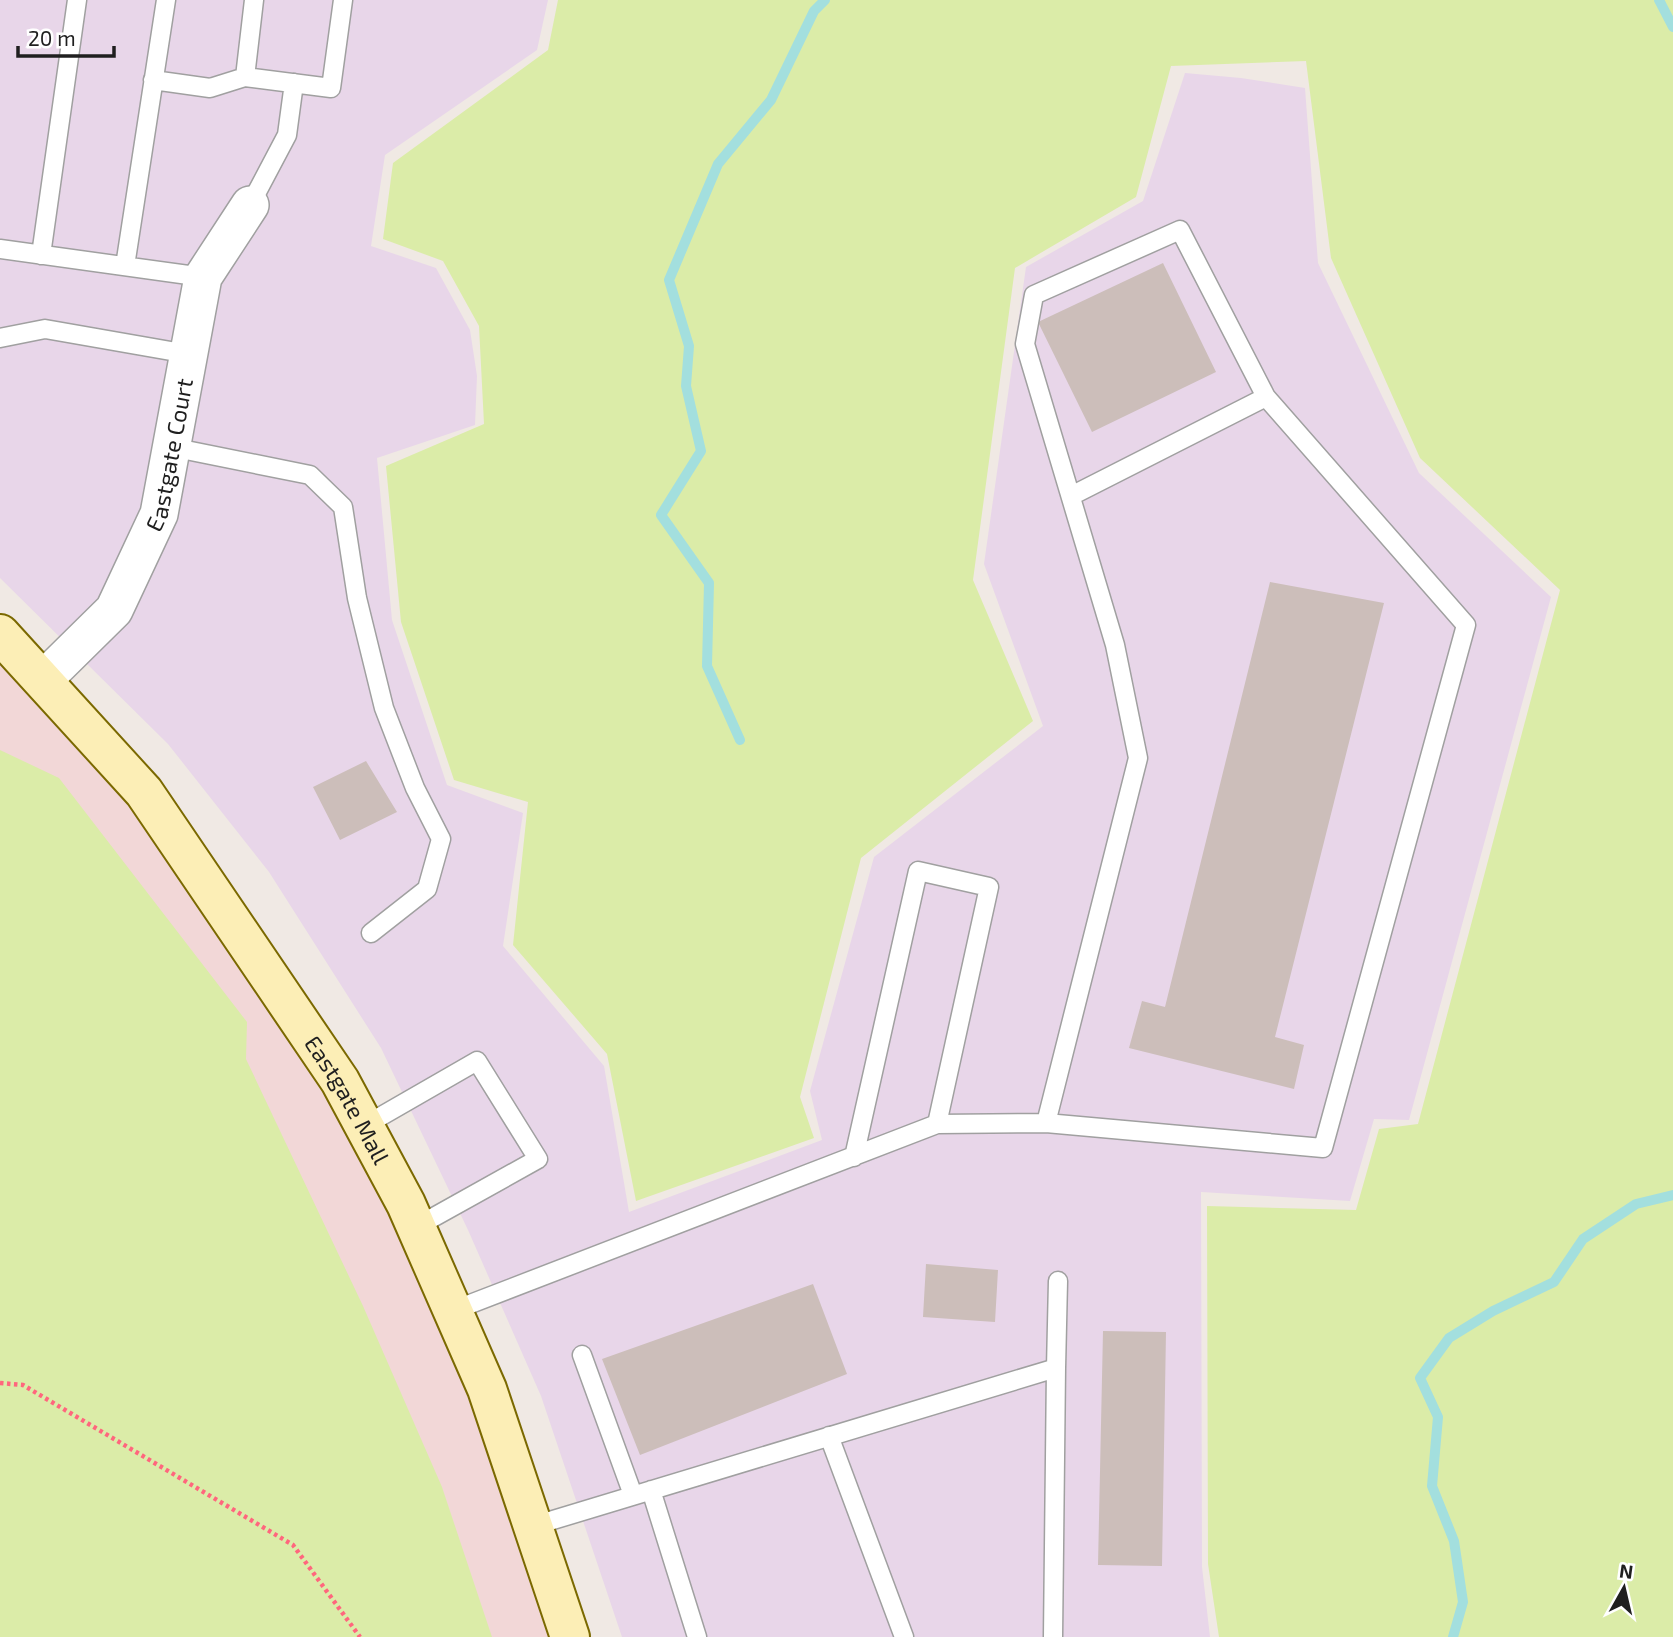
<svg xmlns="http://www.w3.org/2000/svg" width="1673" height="1637" font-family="'Exo 2',sans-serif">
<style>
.industrial{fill:#e8d6e9}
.military{fill:#f2d7d7}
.grass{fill:#dbeca8}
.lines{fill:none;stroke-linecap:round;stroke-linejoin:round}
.stream{stroke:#a3dfde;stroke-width:10}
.building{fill:#ccbeba}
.service-casing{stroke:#a0a0a0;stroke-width:21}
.minor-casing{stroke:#a0a0a0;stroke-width:40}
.secondary-casing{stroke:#7b6900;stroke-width:42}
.path{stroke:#ff667d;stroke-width:4.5;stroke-dasharray:3.5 3.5;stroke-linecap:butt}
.service{stroke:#fff;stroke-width:18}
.minor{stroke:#fff;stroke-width:37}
.secondary{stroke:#fceeb6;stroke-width:38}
.labels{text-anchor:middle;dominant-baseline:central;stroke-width:5;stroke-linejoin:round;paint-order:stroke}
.street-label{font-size:23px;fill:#1f1f1f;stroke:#fff}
</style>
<rect width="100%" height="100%" fill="#f0e9e4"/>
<path class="industrial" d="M0,0H548L537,50L385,155L371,246L436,268L470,330L477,376L475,425L377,458L392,620L447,785L523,813L503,946L604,1066L629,1212L822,1140L810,1091L874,857L1043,726L984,564L1026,267L1143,201L1185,73L1241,78L1305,88L1318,263L1419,473L1551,597L1409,1120L1374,1119L1350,1201L1201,1192L1202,1567L1210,1637H622L541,1396L468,1230L381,1048L269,872L168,744L0,578Z"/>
<path class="military" d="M0,643L111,767L252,962L382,1186L488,1422L560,1637H0Z"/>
<path class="grass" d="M558,0H1673V1637H1219L1208,1564L1207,1206L1356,1210L1379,1129L1418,1124L1560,590L1420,458L1331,258L1306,61L1171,66L1136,197L1015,268L973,580L1033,721L861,858L800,1097L814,1138L636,1201L607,1054L513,945L528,802L454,780L401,622L386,466L484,424L479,326L443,261L383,239L393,163L548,50Z
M0,750L59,778L247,1022L246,1059L363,1306L442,1487L492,1637H0Z"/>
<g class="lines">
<path class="stream" d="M1659,0L1673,27
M740,740L707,666L709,583L661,515L701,451L686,386L689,346L669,280L718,164L771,100L814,11L825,0
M1453,1637L1463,1602L1454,1541L1432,1486L1438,1417L1420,1378L1449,1338L1493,1311L1554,1282L1583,1239L1636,1204L1673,1195"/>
</g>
<path class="building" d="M1163,263L1216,372L1092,432L1038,322Z
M1270,582L1384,603L1275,1037L1304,1045L1294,1089L1129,1048L1142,1001L1165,1007Z
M366,761L397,812L340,840L313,787Z
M926,1264L998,1270L995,1322L923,1317Z
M813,1284L847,1374L640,1455L602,1359Z
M1103,1331L1166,1332L1162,1566L1098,1565Z"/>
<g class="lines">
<g class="service-casing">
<path id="service" d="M245,77L331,88L343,0
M153,80L210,88L245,77L254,0
M250,205L287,135L294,83
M0,249L203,277
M41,255L77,0
M125,266L166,0
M0,338L45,329L188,354
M171,447L310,475L343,507L357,598L384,708L415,788L441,839L427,889L371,933
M1071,496L1266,397
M364,1126L477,1061L538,1159L416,1227
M854,1157L918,871L989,887L937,1124
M452,1311L937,1124L1046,1123L1323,1148L1466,625L1266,397L1180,230L1034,295L1025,344L1115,645L1138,758L1046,1123
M582,1355L633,1495
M1056,1368L1058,1281
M829,1436L904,1637
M651,1490L697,1637
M533,1526L1056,1368L1053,1637"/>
</g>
<g class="minor-casing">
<g id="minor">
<path id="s1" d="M43,680L114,610L159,514L203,277L250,205"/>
</g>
</g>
<g class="secondary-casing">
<g id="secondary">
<path id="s2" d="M0,634L144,792L340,1081L406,1204L487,1389L570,1637"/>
</g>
</g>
<path class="path" d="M0,1383L23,1385L293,1545L360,1637"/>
<use href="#service" class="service"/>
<use href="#minor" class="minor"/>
<use href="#secondary" class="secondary"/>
</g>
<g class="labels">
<g class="street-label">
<text stroke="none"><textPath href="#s1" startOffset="266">Eastgate Court</textPath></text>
<text stroke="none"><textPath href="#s2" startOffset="583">Eastgate Mall</textPath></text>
</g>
</g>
<g transform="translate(1624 1588) rotate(8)" stroke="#ffffff" stroke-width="5" paint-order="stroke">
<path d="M0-5L12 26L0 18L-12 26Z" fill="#1f1f1f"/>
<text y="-10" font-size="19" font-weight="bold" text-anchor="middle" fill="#1f1f1f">N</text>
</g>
<path d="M18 46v10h96v-10" fill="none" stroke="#1f1f1f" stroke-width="3.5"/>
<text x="28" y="46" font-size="21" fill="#1f1f1f" stroke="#ffffff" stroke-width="5" paint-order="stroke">20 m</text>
</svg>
